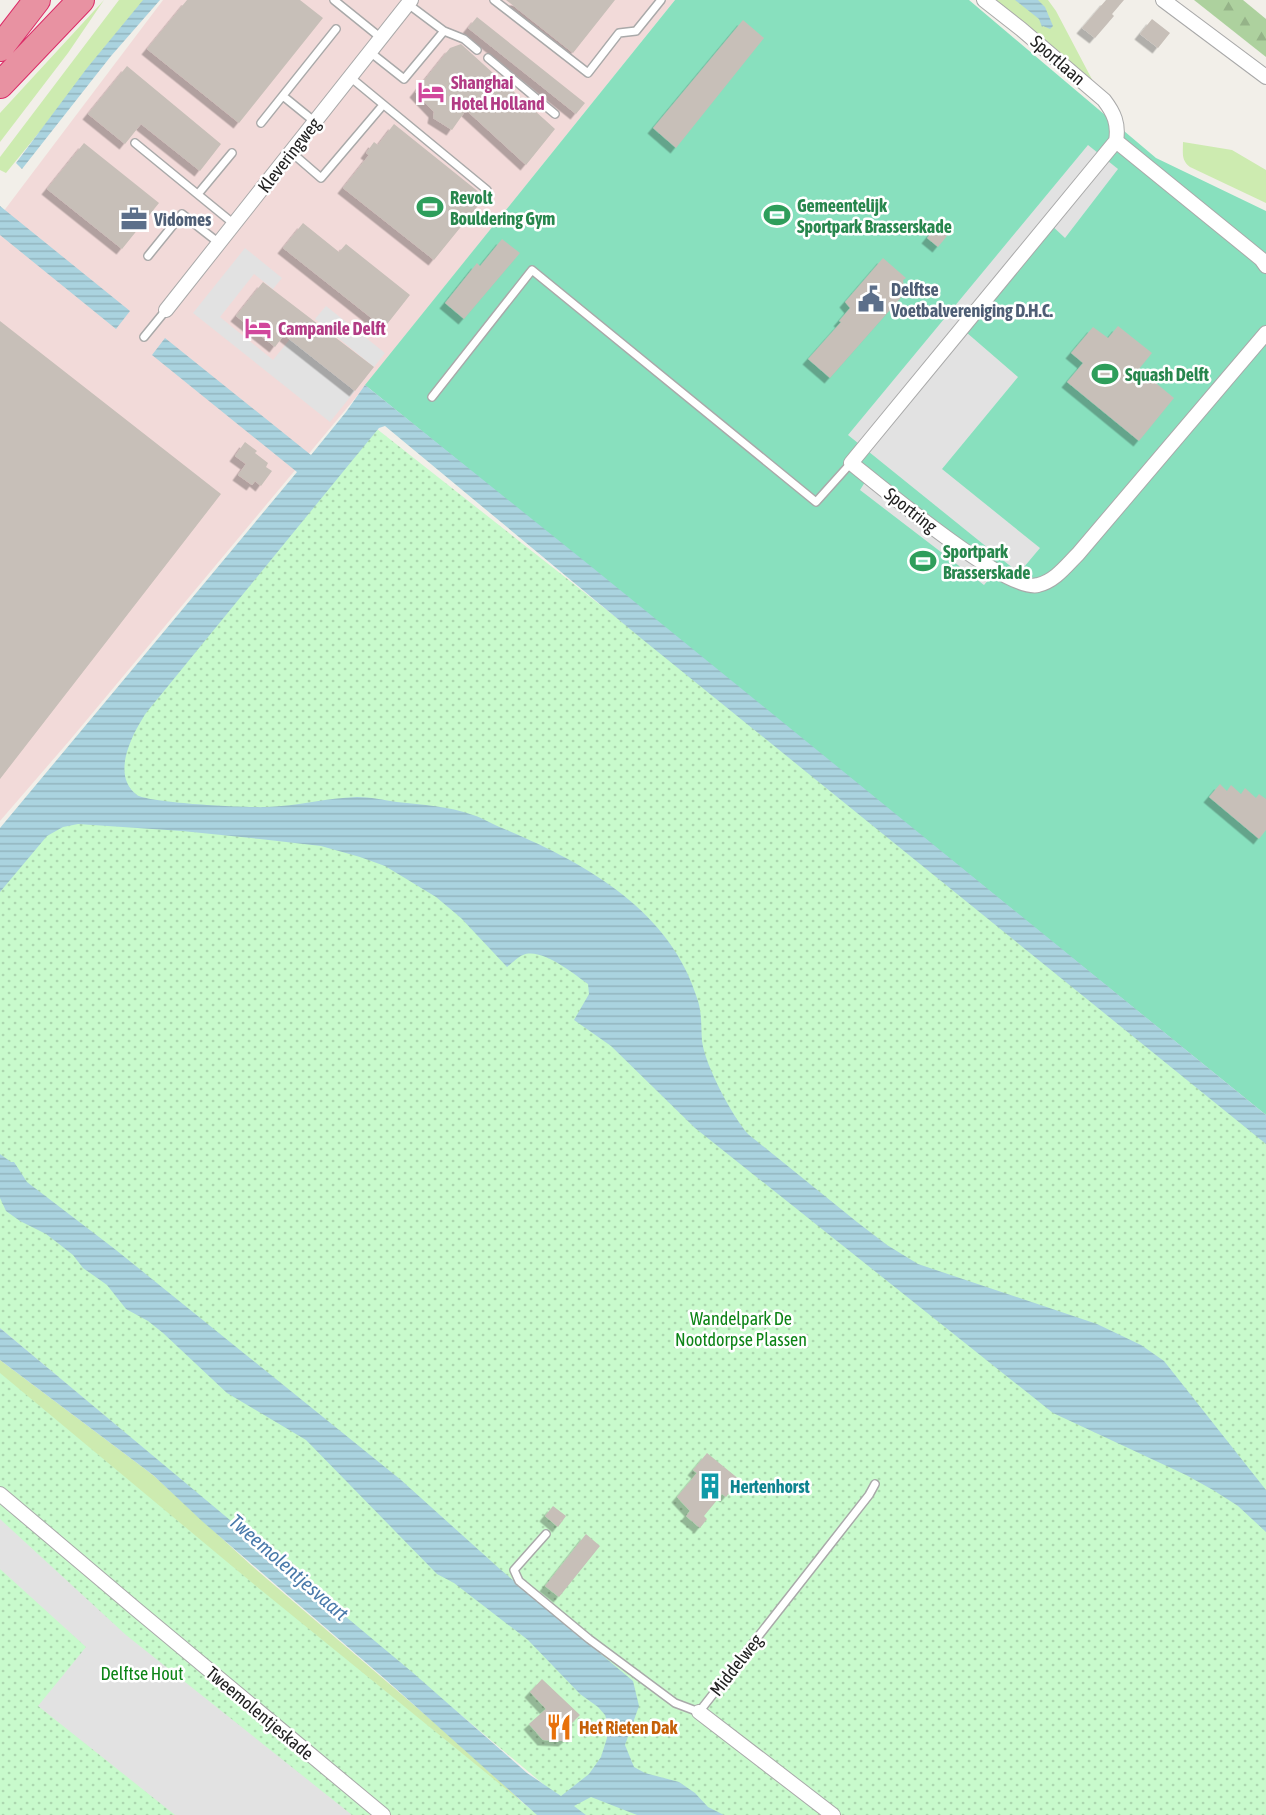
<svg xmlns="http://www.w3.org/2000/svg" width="1266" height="1815" font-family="'Asap Condensed',sans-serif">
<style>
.commercial{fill:#f2dad9}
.grass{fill:#cdebb0}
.forest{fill:url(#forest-firs)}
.park{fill:url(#park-dots)}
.pitch{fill:#88e0be}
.parking{fill:#e2e2e2}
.water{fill:url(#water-rules)}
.building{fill:#c7bfb8;filter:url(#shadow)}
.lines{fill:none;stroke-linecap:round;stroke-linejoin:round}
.lane-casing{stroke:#a9a9a9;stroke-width:10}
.street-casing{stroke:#a9a9a9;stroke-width:16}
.highway-casing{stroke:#dc2a67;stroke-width:28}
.lane{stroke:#fff;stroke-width:7}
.street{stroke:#fff;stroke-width:14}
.highway{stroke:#e892a2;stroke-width:26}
.labels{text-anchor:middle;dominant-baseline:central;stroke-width:5;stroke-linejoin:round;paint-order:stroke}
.street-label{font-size:18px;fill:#222;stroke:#fff}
.hotel-label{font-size:18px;font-weight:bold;fill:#b23c85;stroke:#fff;text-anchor:start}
.leisure-label{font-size:18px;font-weight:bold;fill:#27864d;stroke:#fff;text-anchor:start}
.service-label{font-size:18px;font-weight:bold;fill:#4e5e75;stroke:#fff;text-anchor:start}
.park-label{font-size:18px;fill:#0c8416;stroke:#fff}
.culture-label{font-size:18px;font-weight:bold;fill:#0d838f;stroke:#fff;text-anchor:start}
.food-label{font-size:18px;font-weight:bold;fill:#c56008;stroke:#fff;text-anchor:start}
.water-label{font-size:20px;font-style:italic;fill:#4a7aab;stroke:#fff}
</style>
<defs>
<pattern id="forest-firs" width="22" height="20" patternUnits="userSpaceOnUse" patternTransform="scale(1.5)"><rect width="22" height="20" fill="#add19e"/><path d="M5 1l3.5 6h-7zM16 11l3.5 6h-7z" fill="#95b388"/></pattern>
<pattern id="park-dots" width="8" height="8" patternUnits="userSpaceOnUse" patternTransform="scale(1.5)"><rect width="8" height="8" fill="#c8facc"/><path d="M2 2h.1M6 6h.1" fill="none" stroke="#acd6af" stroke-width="1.8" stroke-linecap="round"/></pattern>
<pattern id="water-rules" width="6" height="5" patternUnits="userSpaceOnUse" patternTransform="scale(1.5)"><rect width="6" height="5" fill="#aad3df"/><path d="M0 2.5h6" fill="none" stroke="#92b5bf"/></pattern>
<filter id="shadow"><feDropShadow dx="-5.5" dy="5.5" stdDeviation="0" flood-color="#0004"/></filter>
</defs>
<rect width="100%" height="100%" fill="#f2efe9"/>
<path class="commercial" d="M163,0H675L357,396L70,740L0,821V216Z"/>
<path class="grass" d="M104,0L68,53L0,142V113Z
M119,0H147L6,173L0,170V157Z
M996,0H1048L1056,11L1096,87L1045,40Z
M1183,142L1232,150L1266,170V203L1190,167C1181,160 1183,153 1183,142Z
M0,1360L153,1475L252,1566L478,1760L522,1802L0,1461Z"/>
<path class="forest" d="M1194,0H1243L1266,19V57Z"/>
<path class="park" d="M363,418L655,648L1266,1139V1815H580L0,1328V875Z
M0,1373L256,1586L538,1815H0Z"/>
<path class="pitch" d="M675,0H969L1156,158L1266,211V1115L365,385Z"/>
<path class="parking" d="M1088,145L1118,169L1065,238L1048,222L959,326L1018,377L942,469L1040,548L1019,573L848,435Z
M245,248L282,278L273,289L254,274L220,317L273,360L290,339L355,391L330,422L193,313Z
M326,306L385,353L374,367L315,319Z
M865,482L990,578L984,585L860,490Z
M0,1519L126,1635L352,1815H175L38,1706L86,1647L0,1569Z"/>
<path class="water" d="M143,0H160L111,56L22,169L16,163L87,68Z
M1015,0H1038L1045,7L1053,26L1050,29L1043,26L1042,27L1039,19Z
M0,206L130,311L116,329L0,235Z
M165,338L311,455L346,412L365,385L593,568L1266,1115V1144L642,639L385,426L379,428L351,462L146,713C133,733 110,775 137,795C149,803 248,808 267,807C297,806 327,798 357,797C370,797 384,800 397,802C423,805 448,806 473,815C483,818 492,824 502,828C583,862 671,909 698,1001C702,1014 701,1028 702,1041C705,1065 732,1116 748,1134L857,1222L887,1245L918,1264L1097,1324L1141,1345L1164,1361L1266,1490V1532L1238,1506L1213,1490L1186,1475L1053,1413L695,1128L611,1046L574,1020L589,994L588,984C574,974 541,947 523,955C518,957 512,963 507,967L461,918L436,897L385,866L360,857L321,846L260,839L182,831L78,824L63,827L47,836L0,892V828L297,472L152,355Z
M0,1154L11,1162H14L27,1182L116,1250L401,1480L501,1570L633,1681L639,1706L625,1745L634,1767L645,1773L679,1782L695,1793L708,1807L724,1815H637L591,1797L574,1806L586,1815H537L385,1679L203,1522L153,1475L0,1360V1328L412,1672L527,1773L561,1796L589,1774L601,1757L607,1738L608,1724L605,1715L598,1707L580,1694L528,1640L454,1583L437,1574L306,1440L227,1393L163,1333L148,1321L126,1309L107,1285L83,1268L73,1255L59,1244L46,1234L20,1221L6,1211L0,1198Z"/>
<path class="building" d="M187,0H300L323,18L239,123L147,49Z
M506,0H615L573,53Z
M1106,0H1124L1112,14L1114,16L1095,38L1082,28Z
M477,17L585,103L576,114L468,28Z
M1152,19L1170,33L1158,48L1140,34Z
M743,20L764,38L676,148L653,128Z
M461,44L555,129L526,165L466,110L452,130L433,118L434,112L415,92L450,48Z
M127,66L221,144L200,171L141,124L125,144L88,114Z
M394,124L485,197L434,260L343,188L369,155L366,153L374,142L378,145Z
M84,143L159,203L122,249L47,189Z
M303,223L339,252L346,244L410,295L384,328L283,248Z
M936,227L947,236L938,247L927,238Z
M502,239L520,253L464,319L445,303L477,263L480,266Z
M883,258L906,278L903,280L905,293L830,378L808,359L841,322L839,321L850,308L845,302Z
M263,282L374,367L355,391L284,335L275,347L236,316Z
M0,321L221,494L0,779Z
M1118,326L1152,353L1139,369L1174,398L1139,441L1067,382L1083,363L1071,353L1093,327L1108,338Z
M245,442L257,451L255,453L268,463L266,467L272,471L261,486L255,481L252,485L238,475L246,464L235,456Z
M1220,784L1227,791L1231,785L1241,794L1245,788L1256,798L1259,794L1266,799V830L1259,839L1209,797Z
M707,1453L740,1480L726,1497L722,1494L704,1516L707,1519L700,1528L686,1516L690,1511L677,1497L697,1473L693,1470Z
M553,1506L566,1516L558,1527L545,1516Z
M586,1534L600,1546L559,1597L545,1586Z
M542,1679L580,1715L572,1723V1734L564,1741L543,1740L529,1724L546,1709L530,1692Z"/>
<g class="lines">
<g class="lane-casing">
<path id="lane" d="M334,0L381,38
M494,0L588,73L619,33L636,31L661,0
M408,4L444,31L464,39L477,50
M370,52L404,79L444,31
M488,58L555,114
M350,77L487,190
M283,96L315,122
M261,123L336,29
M135,143L234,224
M291,152L321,178L383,105
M198,194L232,153
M148,256L182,214L219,243
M144,337L166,310
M432,397L532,270L816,502L851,463
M546,1534L514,1570L519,1581L589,1639L675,1703L699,1712L869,1495L875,1484"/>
</g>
<g class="street-casing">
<path id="street" d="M984,0L1021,29L1104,100C1114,113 1119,124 1116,141L851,463C880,486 1008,594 1038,585C1055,581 1066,566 1078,554L1266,333
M1163,0L1266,77
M1116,141L1261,259L1266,266
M166,310L411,0
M0,1494L137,1610L383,1815
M699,1712L833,1815"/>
</g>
<g class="highway-casing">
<path id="highway" d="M0,48L37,0
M0,85L81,0"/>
</g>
<use href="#lane" class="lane"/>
<use href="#street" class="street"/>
<use href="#highway" class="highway"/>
</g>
<defs>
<g id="hotel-bare" transform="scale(2.07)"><path d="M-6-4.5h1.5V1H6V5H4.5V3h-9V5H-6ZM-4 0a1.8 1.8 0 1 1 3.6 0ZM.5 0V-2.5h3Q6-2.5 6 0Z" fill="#d1479c" stroke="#fff" stroke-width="2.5" paint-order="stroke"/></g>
<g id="stadium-bare" transform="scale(2.07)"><path d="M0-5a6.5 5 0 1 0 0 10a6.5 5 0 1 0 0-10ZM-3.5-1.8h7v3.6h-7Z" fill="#2e9e5b" stroke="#fff" stroke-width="2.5" paint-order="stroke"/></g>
<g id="office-bare" transform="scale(2.07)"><path d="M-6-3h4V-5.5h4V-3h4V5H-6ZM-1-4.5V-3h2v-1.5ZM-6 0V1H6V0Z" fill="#5c6f8a" stroke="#fff" stroke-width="2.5" paint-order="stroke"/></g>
<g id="civic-bare" transform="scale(2.07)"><path d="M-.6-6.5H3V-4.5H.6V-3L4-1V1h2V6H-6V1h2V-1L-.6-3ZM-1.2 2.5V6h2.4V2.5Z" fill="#5c6f8a" stroke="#fff" stroke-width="2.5" paint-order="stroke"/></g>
<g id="building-bare" transform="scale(2.07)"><path d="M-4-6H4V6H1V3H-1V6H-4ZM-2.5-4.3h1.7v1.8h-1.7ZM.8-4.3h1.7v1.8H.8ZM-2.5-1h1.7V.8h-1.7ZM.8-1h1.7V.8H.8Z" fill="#0f9aa8" stroke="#fff" stroke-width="2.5" paint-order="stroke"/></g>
<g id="restaurant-bare" transform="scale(2.07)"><path d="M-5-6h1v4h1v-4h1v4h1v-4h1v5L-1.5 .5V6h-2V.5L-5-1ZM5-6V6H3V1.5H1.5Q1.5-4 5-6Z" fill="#e8710a" stroke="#fff" stroke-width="2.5" paint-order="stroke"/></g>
</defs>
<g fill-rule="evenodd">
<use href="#hotel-bare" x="431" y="92"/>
<use href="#stadium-bare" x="430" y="207"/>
<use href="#stadium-bare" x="777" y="215"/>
<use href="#office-bare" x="134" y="219"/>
<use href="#civic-bare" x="871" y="299"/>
<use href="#hotel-bare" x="258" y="328"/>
<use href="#stadium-bare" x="1105" y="374"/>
<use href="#stadium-bare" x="923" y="561"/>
<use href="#building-bare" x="710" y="1486"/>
<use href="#restaurant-bare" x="559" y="1727"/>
</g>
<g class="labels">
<g class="street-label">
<text transform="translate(1058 60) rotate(41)">Sportlaan</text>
<text transform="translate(289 155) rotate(-52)">Kleveringweg</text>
<text transform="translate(911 510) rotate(38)">Sportring</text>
<text transform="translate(736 1665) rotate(-52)">Middelweg</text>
<text transform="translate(260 1713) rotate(40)">Tweemolentjeskade</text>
</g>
<g class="hotel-label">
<text x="451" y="82">Shanghai<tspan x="451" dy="21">Hotel Holland</tspan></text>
<text x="278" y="328">Campanile Delft</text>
</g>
<g class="leisure-label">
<text x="450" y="197">Revolt<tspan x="450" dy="21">Bouldering Gym</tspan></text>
<text x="797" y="205">Gemeentelijk<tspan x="797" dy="21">Sportpark Brasserskade</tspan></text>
<text x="1125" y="374">Squash Delft</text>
<text x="943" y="551">Sportpark<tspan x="943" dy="21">Brasserskade</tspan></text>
</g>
<g class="service-label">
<text x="154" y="219">Vidomes</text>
<text x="891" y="289">Delftse<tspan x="891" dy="21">Voetbalvereniging D.H.C.</tspan></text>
</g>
<g class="park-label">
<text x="741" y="1318">Wandelpark De<tspan x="741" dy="21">Nootdorpse Plassen</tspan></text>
<text x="142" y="1673">Delftse Hout</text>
</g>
<g class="culture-label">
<text x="730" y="1486">Hertenhorst</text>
</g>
<g class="food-label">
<text x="579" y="1727">Het Rieten Dak</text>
</g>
<g class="water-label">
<text transform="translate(289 1567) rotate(41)">Tweemolentjesvaart</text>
</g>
</g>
</svg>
